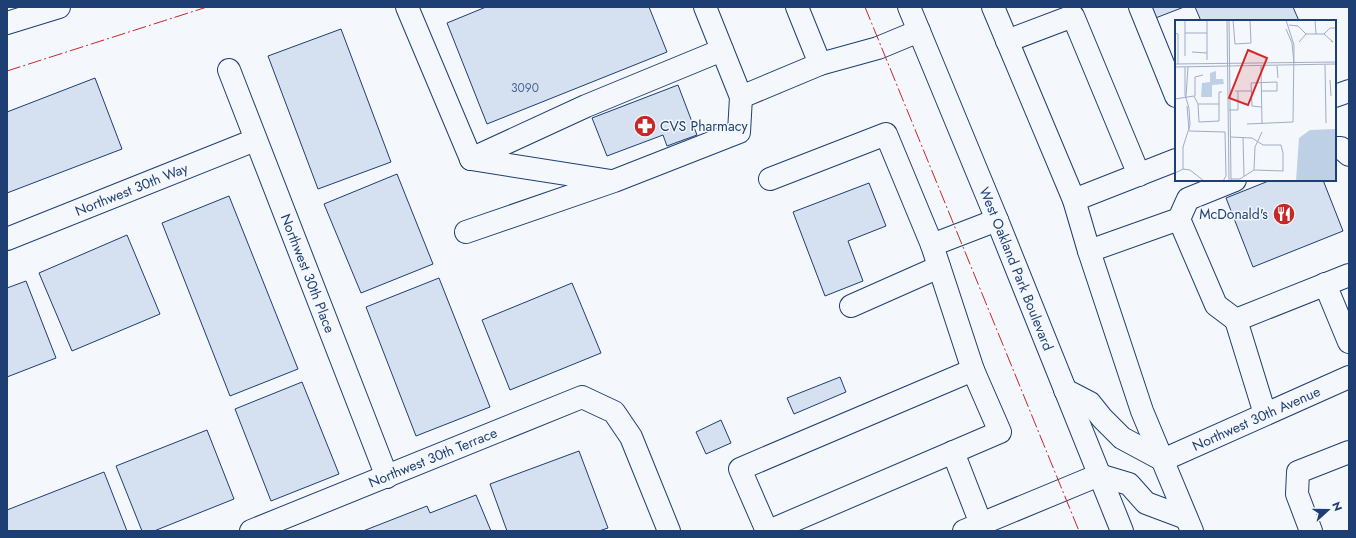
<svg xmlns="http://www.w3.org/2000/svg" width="1356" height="538" font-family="Jost,sans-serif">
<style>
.building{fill:#d5e0f0;stroke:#1d3f73}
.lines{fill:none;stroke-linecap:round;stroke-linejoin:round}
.minor-casing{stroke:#1d3f73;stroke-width:24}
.major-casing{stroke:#1d3f73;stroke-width:24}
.minor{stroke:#f4f7fb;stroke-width:22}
.major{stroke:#f4f7fb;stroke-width:22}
.power{stroke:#c62828;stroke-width:1;stroke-dasharray:14 3 2 3;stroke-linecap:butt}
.labels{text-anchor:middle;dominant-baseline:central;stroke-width:3;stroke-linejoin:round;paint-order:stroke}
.number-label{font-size:12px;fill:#4b6792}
.poi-label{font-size:14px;fill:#1d3f73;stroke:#f4f7fb;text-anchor:start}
.street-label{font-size:14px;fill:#1d3f73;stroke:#f4f7fb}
.inset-road{fill:none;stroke:#9eadc5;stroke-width:1}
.view{fill:#d62828;fill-opacity:0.15;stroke:#d62828;stroke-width:2}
.inset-edge{fill:none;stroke:#1d3f73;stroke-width:2}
</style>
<rect width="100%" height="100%" fill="#f4f7fb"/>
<path class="building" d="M486,7H649L667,52L487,124L447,23Z
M1148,7H1184L1153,19Z
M1195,7H1293L1299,21H1201Z
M341,29L391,162L318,189L268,56Z
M95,78L122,149L7,193V112Z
M678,85L697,135L667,146L663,135L607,156L592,118Z
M397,174L433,264L361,293L324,204Z
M1271,180H1323L1343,231L1253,267L1226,198Z
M869,183L886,226L848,241L863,281L825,296L793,212Z
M229,196L298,369L230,396L162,223Z
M127,235L160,314L72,351L39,273Z
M439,278L490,407L416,436L366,307Z
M26,281L56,358L7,377V288Z
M572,283L601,353L510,390L482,320Z
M840,377L846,392L794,414L787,398Z
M302,382L339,474L271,501L235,409Z
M721,420L731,443L706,454L696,432Z
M207,430L234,499L154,531H142L116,466Z
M579,451L608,528L599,531H507L490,484Z
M104,472L127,531H7V510Z
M476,495L491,531H363L427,506L430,513Z"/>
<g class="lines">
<g class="minor-casing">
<g id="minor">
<path d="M407,7L471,159"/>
<path d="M1140,7L1176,96"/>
<path d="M1007,41L1073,16L1139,175"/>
<path d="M820,64L878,48L919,31"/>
<path id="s1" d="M229,70L387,477"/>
<path d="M1335,96L1349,91"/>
<path d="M741,97L820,64L797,7"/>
<path d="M1335,148H1341L1349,155"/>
<path d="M471,159L586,106L722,50"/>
<path d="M471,159L611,181"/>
<path d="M770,179L886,134L932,245L997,220"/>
<path d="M1074,200L1176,160"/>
<path d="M1179,219L1216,305L1236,320L1349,275"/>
<path d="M466,232L614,181L739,132L741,97L705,7"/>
<path id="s2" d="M7,239L255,140"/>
<path d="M932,245L973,370"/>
<path d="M1089,251L1179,219L1188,199L1235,180"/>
<path d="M1325,284L1349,342"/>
<path d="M851,306L939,267"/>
<path d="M1236,320L1265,414"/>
<path d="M953,452L981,524"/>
<path id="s3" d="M1163,460L1349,377"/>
<path id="s4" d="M251,531L582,397L614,412L631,437L669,531"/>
<path d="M767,531L740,469L973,370L1000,432L769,531"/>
<path d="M964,531L1099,475"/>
<path d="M1311,531L1297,494L1298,472L1349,452"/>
</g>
</g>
<g class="major-casing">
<g id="major">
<path id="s5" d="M909,7L997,220L1122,531"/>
<path d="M993,7L1074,200L1089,251L1142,411L1192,531"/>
<path d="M7,23L59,7"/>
<path d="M1065,390L1090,403L1102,418L1122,438L1163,460"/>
<path d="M1099,475L1129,484L1146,503L1186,518"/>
</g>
</g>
<use href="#minor" class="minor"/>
<use href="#major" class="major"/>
<path class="power" d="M865,7L1079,531
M7,71L207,7"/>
</g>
<defs>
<g id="pharmacy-disc" transform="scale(1.15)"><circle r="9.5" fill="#c62828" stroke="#f4f7fb"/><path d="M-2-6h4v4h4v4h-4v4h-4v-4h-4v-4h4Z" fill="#fff"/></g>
<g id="restaurant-disc" transform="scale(1.15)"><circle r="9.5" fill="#c62828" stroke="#f4f7fb"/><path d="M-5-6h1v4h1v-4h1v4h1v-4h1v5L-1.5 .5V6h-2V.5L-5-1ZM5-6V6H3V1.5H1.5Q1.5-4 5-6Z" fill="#fff"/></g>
</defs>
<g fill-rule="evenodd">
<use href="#pharmacy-disc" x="645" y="126"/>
<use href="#restaurant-disc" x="1284" y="214"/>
</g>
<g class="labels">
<g class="number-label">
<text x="525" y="88">3090</text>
</g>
<g class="poi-label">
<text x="660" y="126">CVS Pharmacy</text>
<text x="1268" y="214" text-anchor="end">McDonald's</text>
</g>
<g class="street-label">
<text stroke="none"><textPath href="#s2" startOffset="134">Northwest 30th Way</textPath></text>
<text stroke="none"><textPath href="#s5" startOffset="283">West Oakland Park Boulevard</textPath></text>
<text stroke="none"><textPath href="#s1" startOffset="218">Northwest 30th Place</textPath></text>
<text stroke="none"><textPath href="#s3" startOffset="102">Northwest 30th Avenue</textPath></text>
<text stroke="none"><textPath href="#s4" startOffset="196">Northwest 30th Terrace</textPath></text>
</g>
</g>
<g transform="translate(1175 20)">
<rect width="161" height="161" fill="#f4f7fb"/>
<path d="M41,51V59H48L49,64L37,65V77H26L27,63L35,62V53ZM161,109V161H121L124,118L135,110Z" fill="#bed0e5"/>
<path class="inset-road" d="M32,0V40M52,0L54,161M54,0L56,161M58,0L60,24L76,23L75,0M140,0L141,14M114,5L123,6L131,14M111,9L117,23L119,43M0,13L3,14V44M10,13H32M149,14L155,8H161M124,22L131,14H149L158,22L156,21M17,32L32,33M10,36V0M0,44L161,42M150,45L151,103M86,46L87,104M102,46L103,58M0,47L161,44M155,60L156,76M60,71H77M86,71H102V62L76,63L77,86L86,87M19,76L23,84L24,102L44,101V84H23M20,76V57L28,55M11,77L13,47M0,79L19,76M44,84V72H47M12,86L14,110M54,90H63V71M72,104L118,102L119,25L111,0M14,111L50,112L51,156L48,161M55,117L77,118L88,125H106L108,133V151L79,150L65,159H56M68,118L69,156M8,149V127L15,105L14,88L10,75V47M79,150L80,127L87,112M0,153L8,149L15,150L29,161"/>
<path class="view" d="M73,30L92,38L73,85L54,78Z"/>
<rect width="161" height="161" class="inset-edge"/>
</g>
<rect width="1356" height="538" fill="none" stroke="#1d3f73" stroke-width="16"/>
<g transform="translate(1328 510) rotate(69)" stroke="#f4f7fb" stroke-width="3" paint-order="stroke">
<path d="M0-3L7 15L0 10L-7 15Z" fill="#1d3f73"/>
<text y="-6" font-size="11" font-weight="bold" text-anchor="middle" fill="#1d3f73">N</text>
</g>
</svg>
